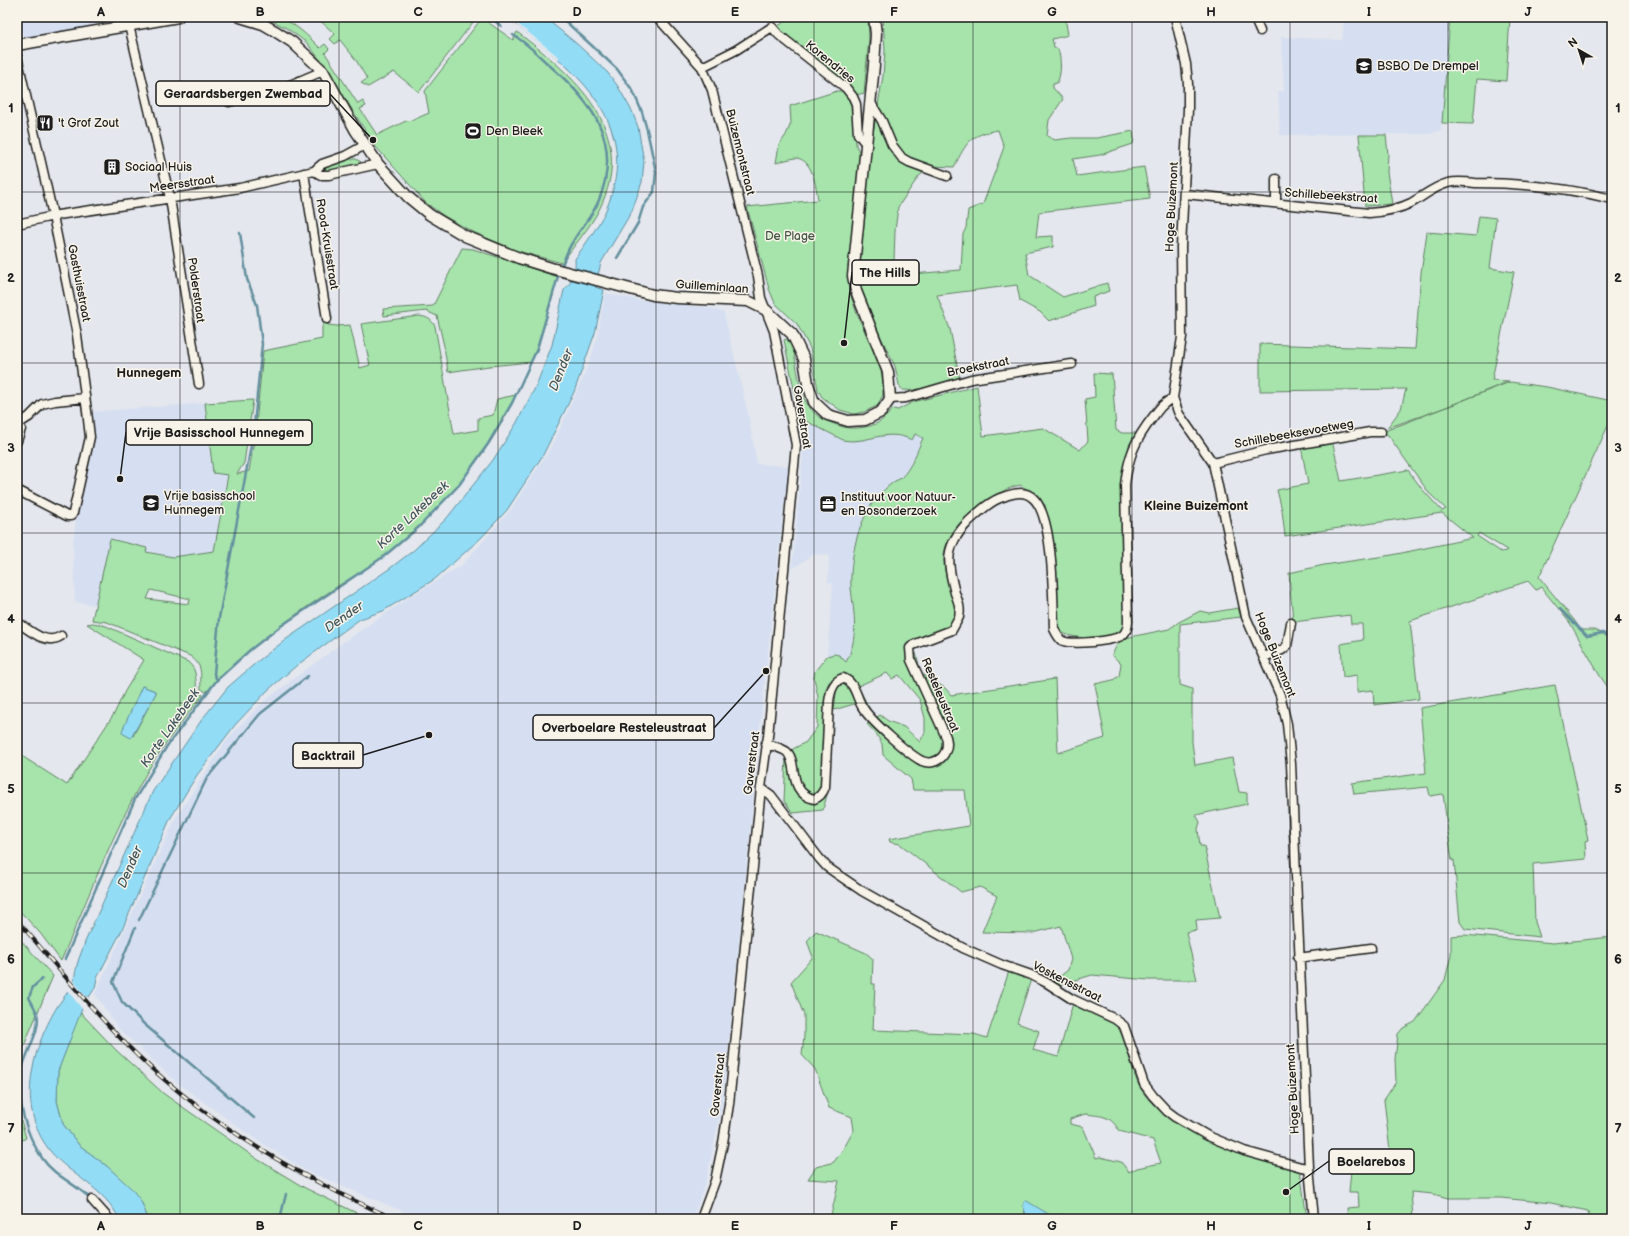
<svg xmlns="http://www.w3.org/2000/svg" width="1629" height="1236" font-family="'Balsamiq Sans',sans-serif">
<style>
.built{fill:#d6dff1}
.green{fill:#a6e4ab;stroke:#618064;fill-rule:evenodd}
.water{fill:#93dcf5;stroke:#638f9e}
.pier{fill:#e4e7ed}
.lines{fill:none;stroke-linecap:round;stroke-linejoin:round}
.stream{stroke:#638f9e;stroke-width:2.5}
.minor-casing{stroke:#1c1c1c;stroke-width:11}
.major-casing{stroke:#1c1c1c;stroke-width:13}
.minor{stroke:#f7f3e8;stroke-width:8}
.major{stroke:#f7f3e8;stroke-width:10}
.rail-casing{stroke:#1c1c1c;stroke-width:4}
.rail{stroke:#f7f3e8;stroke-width:2.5;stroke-dasharray:8;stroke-linecap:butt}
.grid{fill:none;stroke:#1c1c1c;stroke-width:1;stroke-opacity:0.55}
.labels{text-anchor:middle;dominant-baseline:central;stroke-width:3;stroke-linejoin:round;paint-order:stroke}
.street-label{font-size:12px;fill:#1c1c1c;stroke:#f7f3e8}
.poi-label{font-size:12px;fill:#1c1c1c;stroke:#f7f3e8;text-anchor:start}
.park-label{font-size:12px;fill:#455847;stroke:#f7f3e8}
.water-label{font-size:13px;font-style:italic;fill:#40565d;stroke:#f7f3e8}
.neighbourhood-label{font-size:13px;font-weight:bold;fill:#1c1c1c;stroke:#f7f3e8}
.leader{fill:none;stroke:#1c1c1c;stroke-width:1.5}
.callout-dot{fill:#1c1c1c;stroke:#f7f3e8;stroke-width:1.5}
.callout{fill:#f7f3e8;stroke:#1c1c1c;stroke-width:1.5}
.callout-label{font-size:13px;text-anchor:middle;font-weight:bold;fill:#1c1c1c}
.neatline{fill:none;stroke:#1c1c1c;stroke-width:1.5}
.grid-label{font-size:13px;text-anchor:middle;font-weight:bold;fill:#1c1c1c}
</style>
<rect width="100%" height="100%" fill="#e4e7ed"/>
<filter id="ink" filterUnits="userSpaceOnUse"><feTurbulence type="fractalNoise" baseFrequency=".025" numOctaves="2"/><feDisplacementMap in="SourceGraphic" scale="8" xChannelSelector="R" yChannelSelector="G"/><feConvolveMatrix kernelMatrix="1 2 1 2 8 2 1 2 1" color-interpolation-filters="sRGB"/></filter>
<g filter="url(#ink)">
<path class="built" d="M18,17H112L106,23L27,38L23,35Z
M1344,17H1450L1441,130L1430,134L1280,135L1278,91H1284L1281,37L1342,40Z
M605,293L639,300L711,308L724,313L748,413L757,464L790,466L784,503L760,727L743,904L722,1105L707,1177L693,1219H421L304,1170L248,1134L176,1082L119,1029L95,994L175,819L227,739L264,701L342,643L411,596L462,565L510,510L553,444L587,368L597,338Z
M205,403L213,472L228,474L214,551L173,557L146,552L147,548L111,539L96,605L75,602L73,543L90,412Z
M800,418L843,440L882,435L905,437L911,440L915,434L923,438L910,466L900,479L892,483L853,556L851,586L855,631L851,653L846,662L838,655L834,654L827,656L833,583H828L829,555L814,554L792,569L804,442V431Z"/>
<path class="green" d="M265,17C270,17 277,16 281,18C296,24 309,37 320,48L325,44L329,49L325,53L358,104L363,101L366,106L360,109L377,135L406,121L413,120L429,113L425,91L482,18L513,40L517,32C575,76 639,131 599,210C589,229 574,245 562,263L514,250L471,231L444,216L426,203L375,146L324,65L307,43L288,29Z
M316,17H477L419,92L394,72L368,87L361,83L367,79L356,60L340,40L335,44L330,39L335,34Z
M792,17H868L869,38L864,93L856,95L781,33L778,26Z
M883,17H1065L1068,35L1052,39L1054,47L1058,49C1061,59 1062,73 1057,83L1053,84V88L1063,99L1049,120L1047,136L1055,140L1071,138H1097L1133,131L1134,139L1133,144L1100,155L1073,159L1077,176L1144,167L1150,199L1039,212L1036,237L1053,236V247L1025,253L1029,275L1063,297L1107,283L1109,291L1093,297L1094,306L1049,321L1040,312L1020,301L1017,285L937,295L950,329L960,380C941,385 921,392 902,390L899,385L895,366L868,311L860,290L857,271L848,273L849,290L857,314L881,368L883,384V395L877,406L864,412L854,414L840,410L822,397L818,390L810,348L797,324L775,303L769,289L747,207L818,200C816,187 813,158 795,158C789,159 782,161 776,163L779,145L786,135L791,123L790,106L837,91H844L851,97L854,105L856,145L860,154L869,156L883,76L885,51ZM998,130L1004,147L983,204L968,210L966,228L963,234L961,270L912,274L894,261L895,231L898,207L919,176L933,166L954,167C967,142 969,135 998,130Z
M1450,17H1510L1506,81L1477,79L1473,124L1442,123Z
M1359,135H1386L1388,154L1387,172L1392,204L1365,206Z
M348,159H356L361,162L353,168L328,172L324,169L325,166Z
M1479,216L1496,218L1490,268L1514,272L1492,380L1509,381L1452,405L1387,428L1401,409L1406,389L1260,391V344L1415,349L1421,273L1427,232L1476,236Z
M462,248L473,249L558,277C550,306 543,335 531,362L489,366L448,372L444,346L437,316L426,311L384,316L383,309L433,306Z
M419,316C427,317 431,319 435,326L454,434L478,430V418L493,415L497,399L516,395C487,459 438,513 384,556C371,567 355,575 341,584C293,616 244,649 206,692L201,689C200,674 204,666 190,656L107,622L92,620L110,539L147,548L146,552L173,557L214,551L228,475L213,473L205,403L253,400L244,463L237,474L249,471L255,435L263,351L322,339V327L325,321L328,325L337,326L350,325L360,368L370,365L361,324ZM151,590L190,599L189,604L147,599Z
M786,339C792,343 794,351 795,358C802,396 802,416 844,427C853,430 875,427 882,420C886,417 890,412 893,409L898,410L913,402L977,386L983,436L1043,428L1080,450L1088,441L1085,399L1095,397L1094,373L1112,374L1116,430L1122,433H1136L1129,445L1126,461V616C1125,620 1125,627 1121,630C1111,641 1065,641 1057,628L1055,560L1045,505L1033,493L1020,485C993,491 948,524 944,554C942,573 952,593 958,610C955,617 952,625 946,629C932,639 908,634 906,655L916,653L921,673L945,688L951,695L1055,679L1058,753L1105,738L1095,684L1113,680L1119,676L1121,664L1112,655L1117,645L1123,639L1130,637L1169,629L1179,622L1200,611L1209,613L1238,608L1241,617L1180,624V685L1192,689V742L1195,765L1232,758L1239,792L1247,793V804L1196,815L1200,822L1198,829L1200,846H1204L1220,918L1196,920L1197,930L1186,932L1197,980H1149L1092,975L1059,985L1054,981L1068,970L1071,959L1061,926L1033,933L982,932L997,896L980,887L961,892L900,844L890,842L889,839L969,826L965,790H913L911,779L883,755L882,744L877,735L867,724L880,715L888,721L904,727L920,742L925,732V718L920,700L899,675L892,679L887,673L858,686L870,710L862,713L857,705L854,704L834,710L837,685L829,682L826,689L824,778L828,791L823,810L793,813L784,801L786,757L793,749L806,742L817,727L818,697L814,678L815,671L827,656L834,654L839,655L846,662C859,638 854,614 851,588C850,571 853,550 858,534C865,513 873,498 891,484C894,481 898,480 901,478C912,467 917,451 923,438L915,434L912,440C885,427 867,445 843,440L800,418L784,340Z
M1510,382L1547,387L1612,401V417L1539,577L1574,620L1581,630H1595L1612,638V693L1600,676L1570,623L1541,587L1536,590L1528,581L1410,621L1419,699L1374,705L1373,690L1357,692V675L1343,677L1341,644L1363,640L1362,624H1351L1350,615L1293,622L1289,573L1324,565L1392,555L1473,538L1442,513L1285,536L1282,510L1277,490L1308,484L1301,446L1332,440L1341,481L1408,470L1422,489L1442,511L1446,509L1429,493L1388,435L1382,432ZM1479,533L1507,550L1506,551L1501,552L1477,536Z
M93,623L106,626L188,662C202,674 190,686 203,695C183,720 163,745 147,772C113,832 88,898 61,961L40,933L17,908V753L67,785L114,714L125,691L144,660L87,624ZM142,686L155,691L156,693L133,736Z
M1555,685L1588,840L1585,841L1586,859L1533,864L1535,922L1540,937L1465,929L1460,922L1454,860L1452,861L1443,794L1430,796L1428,787L1354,794L1352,783L1426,773L1420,708Z
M816,931L866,953L873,959L872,984H875L873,1030L974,1034L987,1038L1009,971L1031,979L1017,1023L1039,1031L1033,1050L1058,1057L1073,1003C1083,1008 1107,1016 1114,1023C1129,1037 1129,1075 1145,1095C1177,1137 1247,1154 1296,1170H1300L1307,1219H1067L1061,1215L1050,1216L1045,1212H1024L1028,1219H830L839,1181L808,1179L816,1167L834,1162L845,1146L854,1130L852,1117L829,1108L815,1069L802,1055L804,1036V1015L791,982L813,957L807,941ZM1085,1114C1101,1116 1111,1115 1119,1131L1153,1140L1161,1163L1137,1168L1129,1172L1121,1162L1100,1157L1096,1158L1083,1127L1070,1124V1119Z
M1464,935L1553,943L1612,937V1057L1610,1058L1612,1064V1219H1589L1588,1211L1551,1203L1501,1198H1448L1433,1194L1411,1192L1413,1219H1348L1347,1208L1359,1207L1358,1192H1349L1351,1170L1361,1172L1392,1168L1384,1100L1396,1082L1395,1059L1398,1034L1403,1028L1415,1022L1445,980L1451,955V936Z
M17,936L53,976L27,1038L18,1063L17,1069Z
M80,1012L116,1050L164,1094L257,1159L305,1188L369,1219H148L141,1201L108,1167L79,1145L63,1124L57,1101L58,1071Z
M17,1101L18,1110L26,1138L17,1143Z"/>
<path class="water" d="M506,17H544L577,44L607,72L617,85L632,111L638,127L644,162L642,182L632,211L601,263L595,287L604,290L595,333L574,392L543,455L507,510L481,538L435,579L383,611L360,619L296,666L268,690L235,725L197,775L170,819L122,930L97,978L95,988L89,997L87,996L58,1071L57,1101L63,1124L79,1145L108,1167L132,1189L141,1201L148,1219H119C106,1189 71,1176 51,1152C17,1111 30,1055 54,1012C58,1004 64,998 69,990C74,982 75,974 77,965C79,957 83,949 85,942L153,791L203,718L228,687L258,661L288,638L389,569L414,550L447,518L493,460L516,424L536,386L552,345L564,290C573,282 576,270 575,259C586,243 598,227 606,210C645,118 570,67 506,17Z
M142,686L155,691L156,693L131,738L122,733V731Z
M1025,1200L1050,1215H1061L1067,1219H1028L1023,1207Z"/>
<path class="pier" d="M506,17H509L560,58L558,59Z
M72,979L86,997L87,996L89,999H88L83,1010L67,990Z"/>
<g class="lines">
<path class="stream" d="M490,17L501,26
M561,17L617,69L633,91L642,112L647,130L656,172L654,192L643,207L638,223L617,258
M513,35C526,42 537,54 548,64C591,101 623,140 599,200C593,216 580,228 572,243C567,251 564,260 561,268
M1560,609L1587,636L1603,633L1612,639
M217,680L214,674L219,618L253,435L262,344L257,305L247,279L240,233
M139,920L207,778L260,714L308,676
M135,928L113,982L122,1002L144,1024L254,1118
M65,959L135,799L167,746L217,680L250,650L281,626L383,557L419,527L459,485L488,444L512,403L537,349L559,273
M42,979L33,987L29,997C31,1002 35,1008 37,1013C42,1031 23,1056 21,1074C17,1104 26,1134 42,1158C54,1176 76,1184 91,1199
M280,1219L286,1194"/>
<g class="minor-casing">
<path id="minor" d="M127,17L170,198L199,384
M657,17L702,67L712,90L758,276L761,298L774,331L796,445L768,736L761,788L729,1104L723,1143L715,1181L701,1219
M1175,17L1186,64L1188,84V109L1181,247L1182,337L1173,398L1179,414L1213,463L1246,617L1280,695L1287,724L1291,764L1309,1168L1314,1219
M1254,17L1260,31
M17,56L52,211L77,335L87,411L90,437L73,513L71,516H67L17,490
M702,67L736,50L772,27L779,35L846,88L853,97L856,104L858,134L867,145
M229,102L285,87L323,71
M871,103L882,121L892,145L902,158L909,162L947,176
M314,171L321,175H329L378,164
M304,173L327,319
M1276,179V203
M1185,194L1369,213C1383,212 1397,210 1411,203C1424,196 1433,187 1448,183C1456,181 1467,182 1475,183C1521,183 1568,188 1612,199
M17,224L58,215L240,188L314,171L322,164L345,156L365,145
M890,399L906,398L971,379L1072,364
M17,424L21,429L17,441
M18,424L29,417L42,404L55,401L85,398
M1213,463L1266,450L1370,432H1381
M17,622C30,630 46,646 61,636
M1264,657L1282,650L1287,646L1291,623
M766,743C772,746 782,748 787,752C798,762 787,792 814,799C820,797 823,793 825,787L829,702C830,693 833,681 843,678C856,683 856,698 863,708C871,721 908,754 922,761C929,764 937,762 942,757C947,751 948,744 946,737L911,660L910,648L913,645L952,630C954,626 957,621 959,617C961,608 958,601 955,593C947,561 944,546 969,521C979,512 990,501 1003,497C1014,493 1025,490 1034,499C1054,519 1053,601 1054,629C1056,633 1058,637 1061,640C1070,646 1114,641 1123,635C1127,631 1128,626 1128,621L1125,485C1128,457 1135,440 1153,417C1159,409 1163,403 1173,398
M761,788L771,795L819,858L827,867L837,874L862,891L963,948L1002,965L1031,975L1047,983L1072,999L1115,1019L1124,1026L1144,1084L1153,1096L1167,1111L1175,1117L1208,1136L1244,1151L1301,1167L1309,1168
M1298,958L1371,948
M92,1200L109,1219"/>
</g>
<g class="major-casing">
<path id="major" d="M240,17L263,24L275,31L292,42L307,56L323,71L356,131L378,164L408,197L430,215L465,236L519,258L551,268L653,295L677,298L748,301L766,310L792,334L804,359L808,384L814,402L828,415L848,421L865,420L881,412L890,399L888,372L856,291L853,276L874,65L876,34L874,17
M17,45L178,17"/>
</g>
<use href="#minor" class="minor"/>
<use href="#major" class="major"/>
<g class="rail-casing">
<path id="rail" d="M17,920C56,965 93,1012 136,1054C210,1125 301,1178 395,1219"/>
</g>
<use href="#rail" class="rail"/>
</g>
</g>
<path class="grid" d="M180,17V1219M339,17V1219M498,17V1219M656,17V1219M814,17V1219M973,17V1219M1132,17V1219M1290,17V1219M1448,17V1219M17,192H1612M17,363H1612M17,533H1612M17,703H1612M17,873H1612M17,1044H1612"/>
<defs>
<g id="school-square" transform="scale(0.9)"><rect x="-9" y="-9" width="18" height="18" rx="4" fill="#1c1c1c" stroke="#f7f3e8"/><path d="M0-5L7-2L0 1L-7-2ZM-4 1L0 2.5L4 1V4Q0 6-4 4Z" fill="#fff"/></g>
<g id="restaurant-square" transform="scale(0.9)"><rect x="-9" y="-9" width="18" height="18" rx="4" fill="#1c1c1c" stroke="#f7f3e8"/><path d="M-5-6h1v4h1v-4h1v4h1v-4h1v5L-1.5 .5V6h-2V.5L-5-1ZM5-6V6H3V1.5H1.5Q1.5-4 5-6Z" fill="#fff"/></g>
<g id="stadium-square" transform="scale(0.9)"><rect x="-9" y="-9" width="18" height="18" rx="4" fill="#1c1c1c" stroke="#f7f3e8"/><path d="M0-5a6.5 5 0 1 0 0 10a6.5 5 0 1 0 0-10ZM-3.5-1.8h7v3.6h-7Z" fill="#fff"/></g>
<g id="building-square" transform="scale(0.9)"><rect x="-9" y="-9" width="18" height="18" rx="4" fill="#1c1c1c" stroke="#f7f3e8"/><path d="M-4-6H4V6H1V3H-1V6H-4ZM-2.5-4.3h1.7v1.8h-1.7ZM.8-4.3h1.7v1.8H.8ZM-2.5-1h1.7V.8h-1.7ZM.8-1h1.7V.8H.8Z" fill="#fff"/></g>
<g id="office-square" transform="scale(0.9)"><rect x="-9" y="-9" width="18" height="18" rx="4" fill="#1c1c1c" stroke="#f7f3e8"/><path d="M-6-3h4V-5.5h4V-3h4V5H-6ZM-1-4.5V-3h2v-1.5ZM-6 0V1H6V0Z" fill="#fff"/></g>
</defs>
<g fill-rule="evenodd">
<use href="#school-square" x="1364" y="66"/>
<use href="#restaurant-square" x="45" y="123"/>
<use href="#stadium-square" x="473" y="131"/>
<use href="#building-square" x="112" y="167"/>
<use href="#school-square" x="151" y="503"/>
<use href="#office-square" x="828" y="504"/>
</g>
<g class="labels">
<g class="street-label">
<text transform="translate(830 62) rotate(39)">Korendries</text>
<text transform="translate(740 152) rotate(76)">Buizemontstraat</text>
<text transform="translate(182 184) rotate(-8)">Meersstraat</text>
<text transform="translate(1331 196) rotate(4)">Schillebeekstraat</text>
<text transform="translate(1172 207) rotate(-87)">Hoge Buizemont</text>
<text transform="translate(327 244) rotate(81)">Rood-Kruisstraat</text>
<text transform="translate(79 283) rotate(79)">Gasthuisstraat</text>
<text transform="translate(712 287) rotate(4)">Guilleminlaan</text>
<text transform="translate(196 290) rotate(82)">Polderstraat</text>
<text transform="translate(978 367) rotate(-11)">Broekstraat</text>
<text transform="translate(802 417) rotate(81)">Gaverstraat</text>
<text transform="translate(1294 434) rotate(-10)">Schillebeeksevoetweg</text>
<text transform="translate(1275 655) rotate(68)">Hoge Buizemont</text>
<text transform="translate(940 695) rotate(67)">Resteleustraat</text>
<text transform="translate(752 763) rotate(-83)">Gaverstraat</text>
<text transform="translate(1067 982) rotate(27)">Voskensstraat</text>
<text transform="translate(718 1085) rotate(-84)">Gaverstraat</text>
<text transform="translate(1293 1089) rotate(-93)">Hoge Buizemont</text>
</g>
<g class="poi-label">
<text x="1377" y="66">BSBO De Drempel</text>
<text x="58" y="123">'t Grof Zout</text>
<text x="486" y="131">Den Bleek</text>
<text x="125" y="167">Sociaal Huis</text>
<text x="164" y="496">Vrije basisschool<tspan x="164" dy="14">Hunnegem</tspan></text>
<text x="841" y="497">Instituut voor Natuur-<tspan x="841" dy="14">en Bosonderzoek</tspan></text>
</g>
<g class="park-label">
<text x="790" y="236">De Plage</text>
</g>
<g class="water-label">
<text transform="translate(561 370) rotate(-68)">Dender</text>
<text transform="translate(413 515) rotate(-43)">Korte Lakebeek</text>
<text transform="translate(344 617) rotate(-35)">Dender</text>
<text transform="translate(170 728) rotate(-55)">Korte Lakebeek</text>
<text transform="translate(130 867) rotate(-67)">Dender</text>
</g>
<g class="neighbourhood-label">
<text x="149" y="373">Hunnegem</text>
<text x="1196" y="506">Kleine Buizemont</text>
</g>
</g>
<path class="leader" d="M373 140L330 94M844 343L852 272M120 479L126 432M766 671L714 728M429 735L363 755M1286 1192L1329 1161"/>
<g class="callout-dot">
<circle cx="373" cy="140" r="4"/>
<circle cx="844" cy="343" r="4"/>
<circle cx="120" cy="479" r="4"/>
<circle cx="766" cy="671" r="4"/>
<circle cx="429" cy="735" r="4"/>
<circle cx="1286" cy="1192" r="4"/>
</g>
<g class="callout">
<rect x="156" y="81" width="174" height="25" rx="4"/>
<rect x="852" y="260" width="67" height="25" rx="4"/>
<rect x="126" y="420" width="186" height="25" rx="4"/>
<rect x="533" y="715" width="181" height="25" rx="4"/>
<rect x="293" y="743" width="70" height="25" rx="4"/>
<rect x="1329" y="1149" width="85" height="25" rx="4"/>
</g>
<g class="callout-label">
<text x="243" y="98">Geraardsbergen Zwembad</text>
<text x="885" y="277">The Hills</text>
<text x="219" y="437">Vrije Basisschool Hunnegem</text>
<text x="624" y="732">Overboelare Resteleustraat</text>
<text x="328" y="760">Backtrail</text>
<text x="1371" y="1166">Boelarebos</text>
</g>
<rect width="1629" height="1236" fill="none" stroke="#f7f3e8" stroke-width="44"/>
<g transform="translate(1579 50) rotate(321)" stroke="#f7f3e8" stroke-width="3" paint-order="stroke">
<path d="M0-3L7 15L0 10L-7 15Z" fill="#1c1c1c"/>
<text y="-6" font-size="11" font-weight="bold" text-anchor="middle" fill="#1c1c1c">N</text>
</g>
<rect x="22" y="22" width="1585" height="1192" class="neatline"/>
<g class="grid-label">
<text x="101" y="16">A</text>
<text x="260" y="16">B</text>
<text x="418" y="16">C</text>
<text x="577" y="16">D</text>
<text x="735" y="16">E</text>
<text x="894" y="16">F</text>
<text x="1052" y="16">G</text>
<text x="1211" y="16">H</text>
<text x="1369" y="16">I</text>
<text x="1528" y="16">J</text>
<text x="11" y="112">1</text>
<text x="1618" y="112">1</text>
<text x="11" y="282">2</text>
<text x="1618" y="282">2</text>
<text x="11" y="452">3</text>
<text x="1618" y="452">3</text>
<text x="11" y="623">4</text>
<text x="1618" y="623">4</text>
<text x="11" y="793">5</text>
<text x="1618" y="793">5</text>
<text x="11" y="963">6</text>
<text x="1618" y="963">6</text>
<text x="11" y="1133">7</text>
<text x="1618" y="1133">7</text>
<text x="101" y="1230">A</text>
<text x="260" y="1230">B</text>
<text x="418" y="1230">C</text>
<text x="577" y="1230">D</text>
<text x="735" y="1230">E</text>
<text x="894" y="1230">F</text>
<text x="1052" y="1230">G</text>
<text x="1211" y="1230">H</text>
<text x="1369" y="1230">I</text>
<text x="1528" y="1230">J</text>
</g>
</svg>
